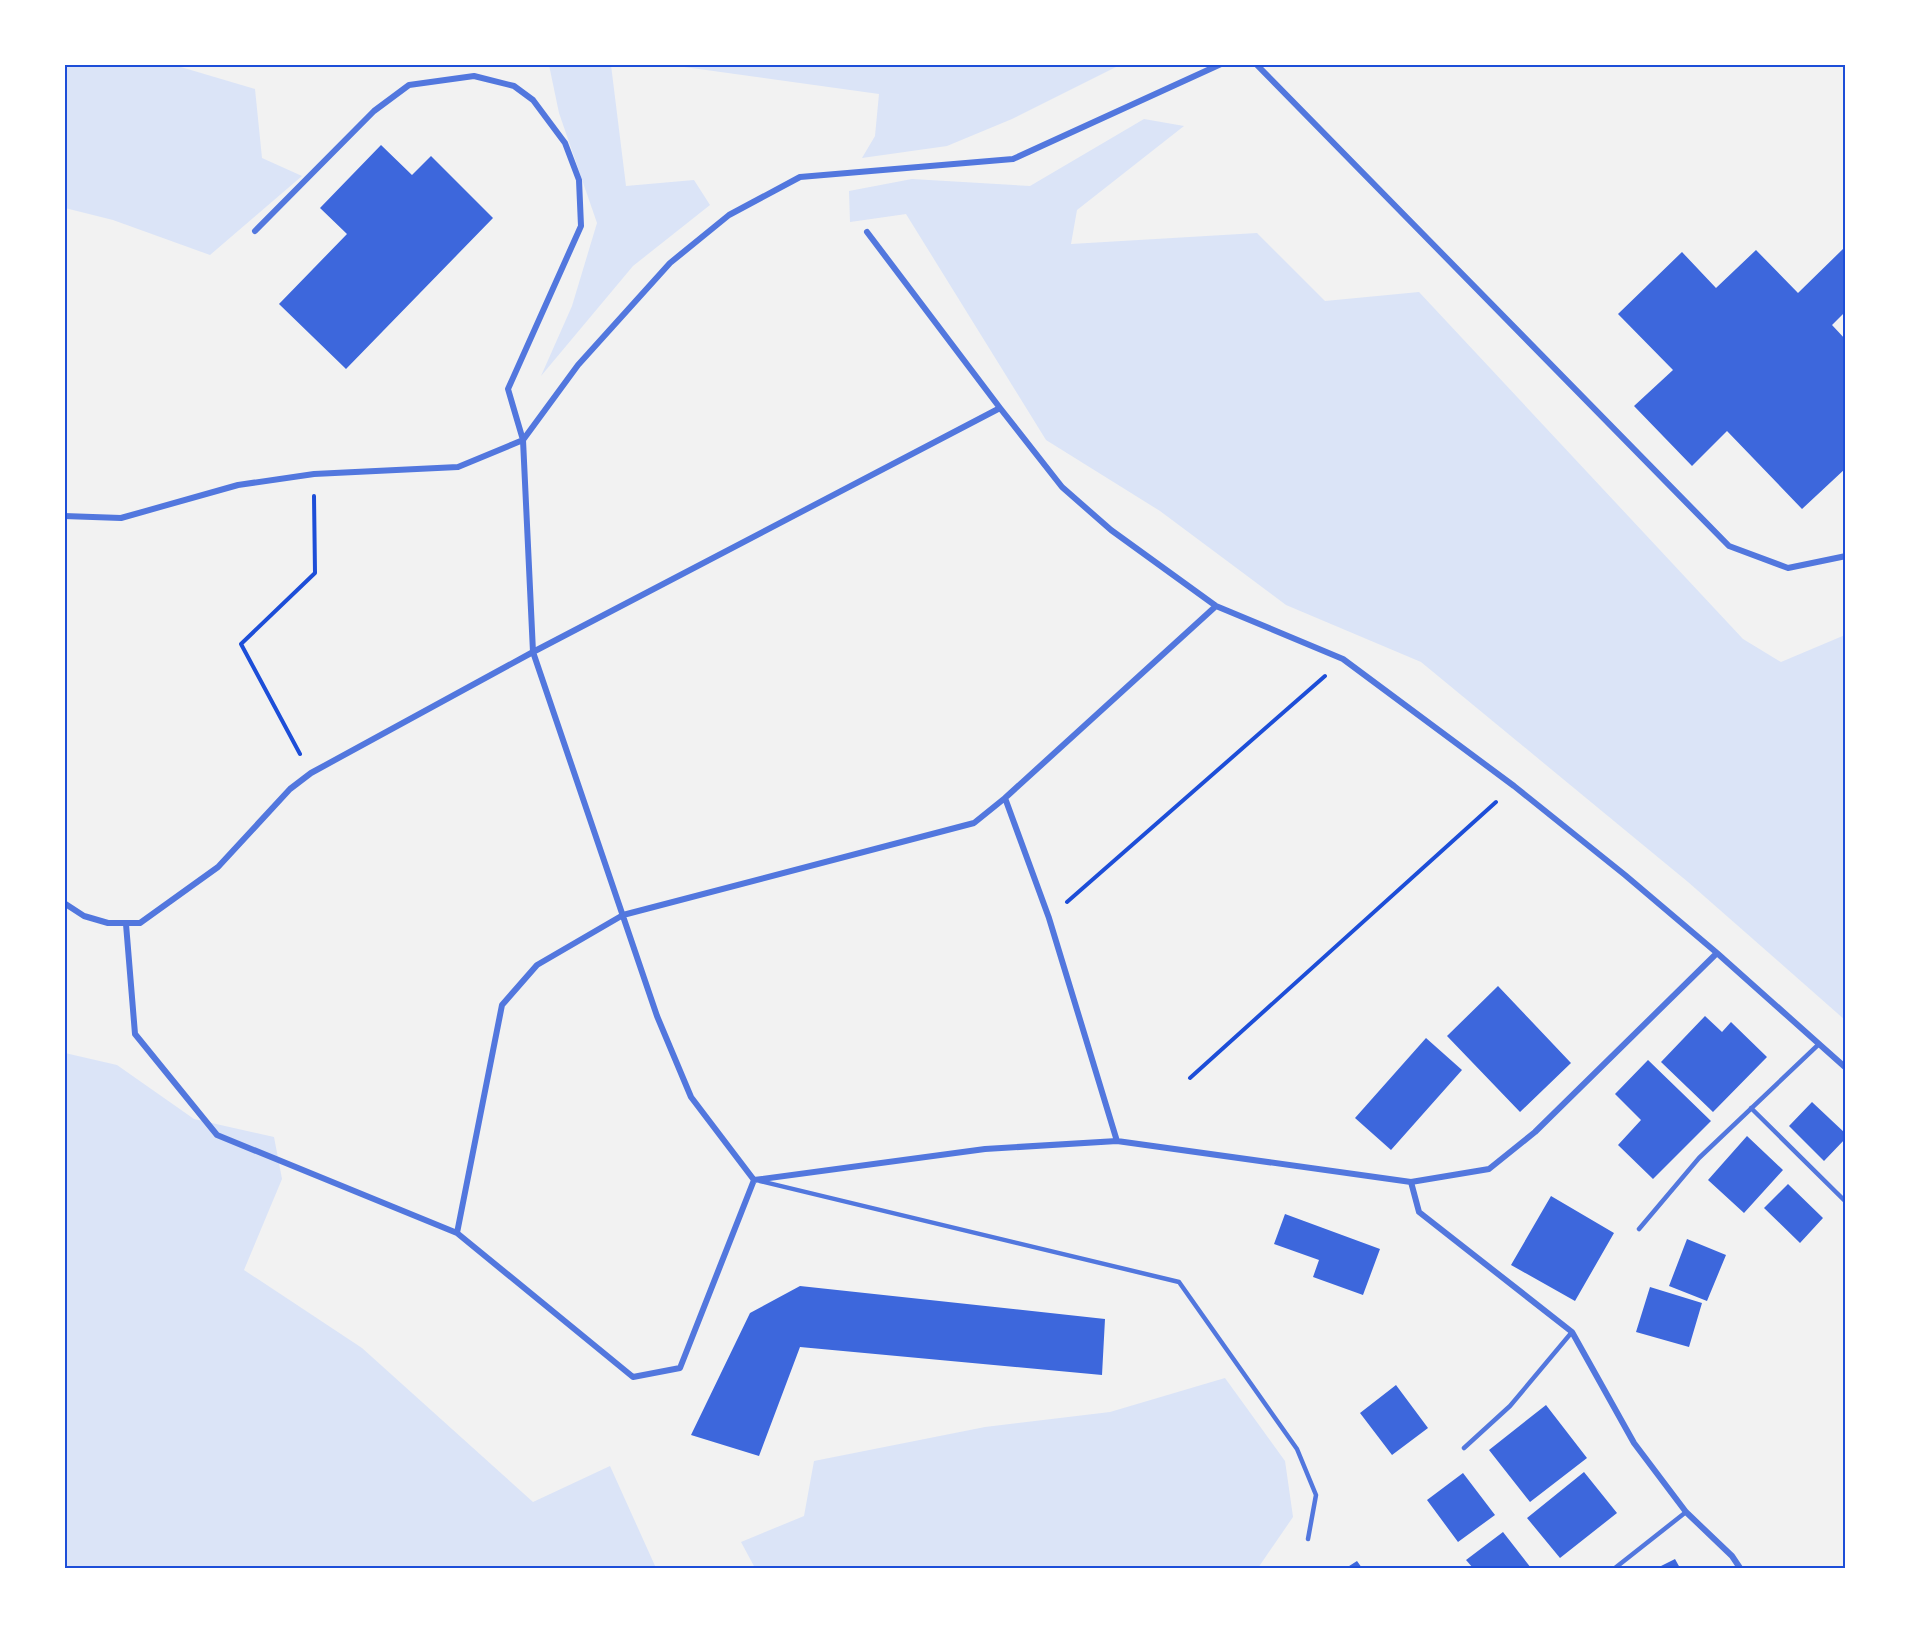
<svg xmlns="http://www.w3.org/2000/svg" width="1910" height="1633" font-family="Arial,sans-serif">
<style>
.green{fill:#dbe4f7}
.building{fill:#3d67dc}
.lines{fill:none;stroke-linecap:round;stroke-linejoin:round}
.path{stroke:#1d4ed8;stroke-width:4}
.service{stroke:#5277de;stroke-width:4.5}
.minor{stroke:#5277de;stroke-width:6}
.neatline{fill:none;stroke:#1d4ed8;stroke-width:2}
</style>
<rect width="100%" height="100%" fill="#f2f2f2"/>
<path class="green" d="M64,65H174L255,89L262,158L302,176L210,255L113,220L65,208Z
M549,65H611L626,186L694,180L710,205L633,266L541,376L572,306L597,223L559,113Z
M670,65H1120L1012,119L947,146L862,158L875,136L879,94Z
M1144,119L1184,126L1077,210L1071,244L1257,233L1325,301L1419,292L1743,639L1781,662L1845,635V1020L1688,882L1421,662L1286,605L1160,511L1046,440L906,214L850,222L849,191L912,179L1030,186Z
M65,1053L117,1065L194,1119L274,1137L282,1179L244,1270L362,1348L533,1502L610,1466L656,1568H65Z
M1225,1378L1285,1461L1293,1517L1258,1568H755L741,1542L804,1516L814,1461L985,1427L1110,1412Z"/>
<path class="building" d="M381,145L412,175L431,156L493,218L346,369L279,304L347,234L320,208Z
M1844,248L1846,311L1832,325L1846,340V468L1802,509L1727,431L1692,466L1634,406L1673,370L1618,314L1682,252L1716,288L1756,250L1798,293Z
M1498,986L1571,1063L1520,1112L1447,1036Z
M1705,1016L1722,1032L1731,1022L1767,1057L1713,1112L1661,1062Z
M1426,1038L1462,1070L1391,1150L1355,1118Z
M1648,1060L1711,1121L1653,1179L1618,1145L1641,1120L1615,1094Z
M1812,1102L1846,1134V1138L1824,1161L1789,1126Z
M1747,1136L1783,1170L1744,1213L1708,1180Z
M1788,1184L1823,1218L1800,1243L1764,1208Z
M1551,1196L1614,1233L1575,1301L1511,1265Z
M1285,1214L1380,1249L1363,1295L1313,1277L1319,1260L1274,1244Z
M1687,1239L1726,1255L1707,1301L1669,1286Z
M800,1286L1105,1319L1102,1375L800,1347L759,1456L691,1435L750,1313Z
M1650,1287L1702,1303L1689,1347L1636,1332Z
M1396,1385L1428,1428L1392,1455L1360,1413Z
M1546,1405L1587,1458L1530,1502L1489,1450Z
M1584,1472L1617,1513L1560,1558L1527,1518Z
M1463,1473L1495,1515L1458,1542L1427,1500Z
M1503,1532L1531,1568H1473L1466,1560Z
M1675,1559L1680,1568H1657Z
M1357,1561L1362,1568H1346Z"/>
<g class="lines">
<path class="path" d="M300,754L241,644L315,573L314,496
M1067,902L1325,676
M1190,1078L1496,802"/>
<path class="service" d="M1751,1108L1846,1202
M760,1181L1179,1282L1297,1449L1316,1495L1308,1539
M1639,1229L1699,1158L1819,1044
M1464,1448L1510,1406L1572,1332
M1615,1568L1686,1512"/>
<path class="minor" d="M1221,64L1013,159L800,177L729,215L670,263L578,365L523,440L533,652L657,1016L691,1097L754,1180L985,1149L1117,1141L1411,1182L1489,1169L1535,1132L1717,953
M1256,64L1729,546L1788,568L1846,556
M867,232L1000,408
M64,516L121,518L238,485L314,474L458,467L523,440L508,389L581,226L579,180L565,143L533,100L514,86L474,76L409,85L374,111L255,231
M1005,798L1049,918L1117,1141
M64,903L84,916L108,923H140L218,867L290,789L311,773L533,652L1000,408L1062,487L1111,530L1216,606L1343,659L1514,786L1625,875L1717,953L1846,1068
M126,924L135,1034L217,1135L457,1233L633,1377L680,1368L754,1180
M1411,1182L1419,1212L1572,1332L1634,1443L1686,1512L1732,1556L1740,1568
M457,1233L502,1005L537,965L623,915L974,823L1005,798L1216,606"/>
</g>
<rect width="1910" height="1633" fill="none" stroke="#ffffff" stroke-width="132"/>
<rect x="66" y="66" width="1778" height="1501" class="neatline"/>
</svg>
